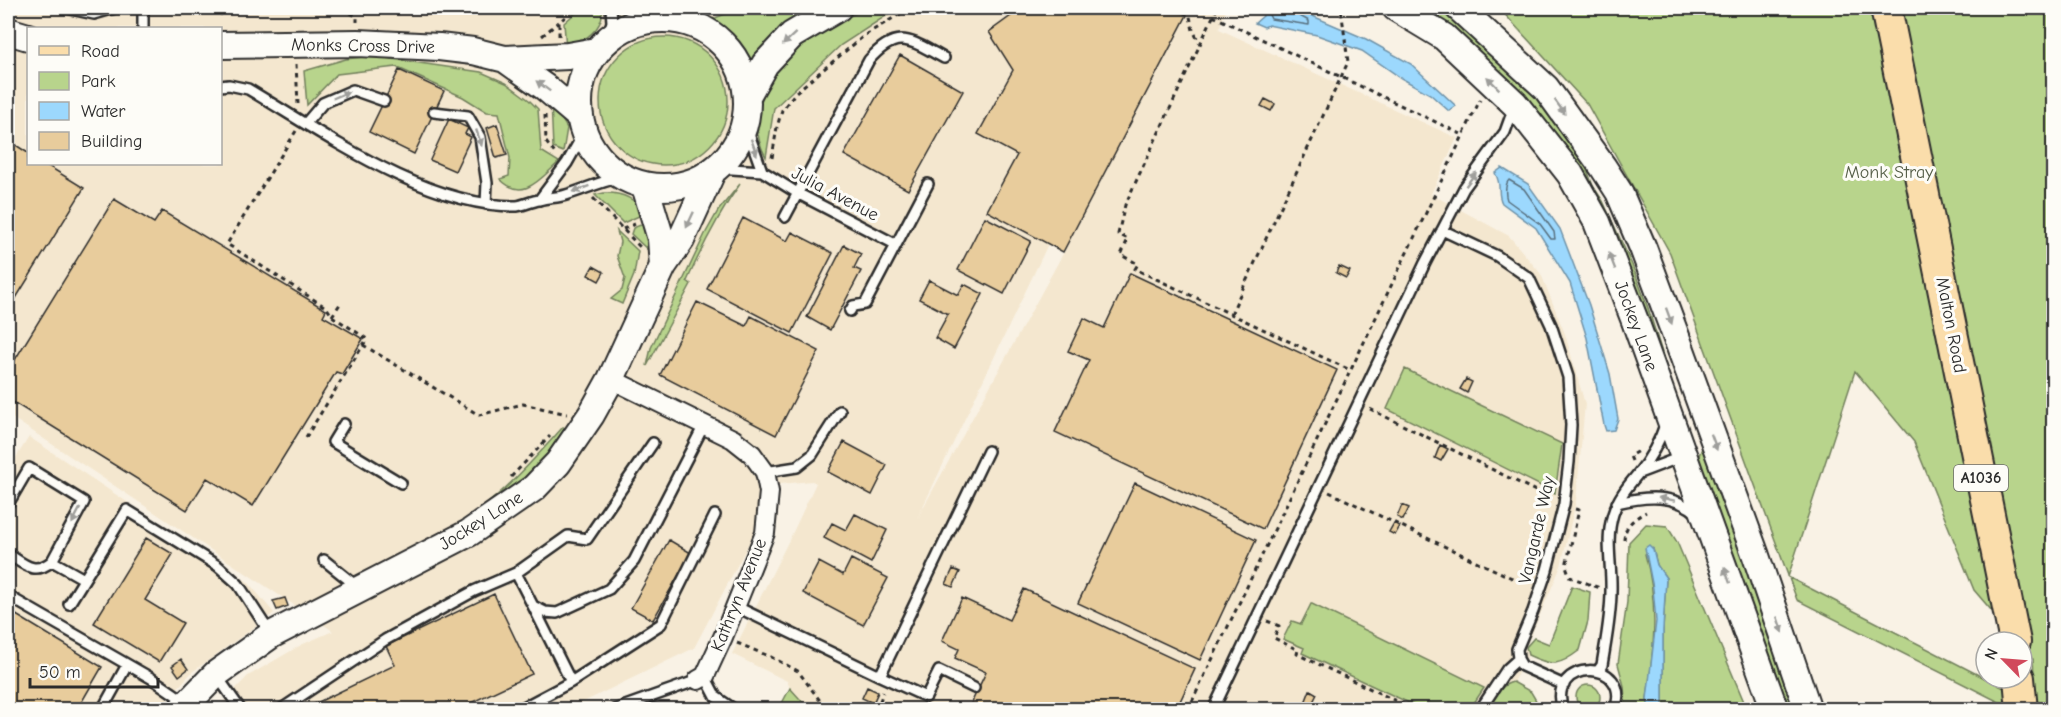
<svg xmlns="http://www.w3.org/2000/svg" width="2061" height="717" font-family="'Comic Neue',sans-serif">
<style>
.built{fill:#f4e7cf;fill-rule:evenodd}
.green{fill:#b8d48c;stroke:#72805c;stroke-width:1.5}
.water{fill:#9cd8fd;stroke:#6f93a9;stroke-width:1.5}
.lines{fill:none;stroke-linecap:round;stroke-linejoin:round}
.shore{stroke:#58707f;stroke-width:1.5}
.building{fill:#e8cc9c;stroke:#2b2b2b;stroke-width:1.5}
.lane-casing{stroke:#2b2b2b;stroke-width:14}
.street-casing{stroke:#2b2b2b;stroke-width:22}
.secondary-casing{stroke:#2b2b2b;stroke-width:30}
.primary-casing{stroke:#2b2b2b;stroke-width:34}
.path{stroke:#2b2b2b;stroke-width:3;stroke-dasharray:4.5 4.5;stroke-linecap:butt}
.lane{stroke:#fdfcf7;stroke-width:9}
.street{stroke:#fdfcf7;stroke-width:18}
.secondary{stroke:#fdfcf7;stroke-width:26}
.primary{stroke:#faddab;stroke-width:30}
.oneway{fill:#9e9e9b}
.labels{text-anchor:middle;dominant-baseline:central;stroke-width:6;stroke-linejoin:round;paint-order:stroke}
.shield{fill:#fdfcf7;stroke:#6a6a68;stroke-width:1.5}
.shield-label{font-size:16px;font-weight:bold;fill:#2b2b2b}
.street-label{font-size:18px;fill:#2b2b2b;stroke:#fdfcf7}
.park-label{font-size:18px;fill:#555e48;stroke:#fdfcf7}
</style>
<rect width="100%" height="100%" fill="#f9f2e5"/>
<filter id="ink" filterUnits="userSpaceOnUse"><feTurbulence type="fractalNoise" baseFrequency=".0167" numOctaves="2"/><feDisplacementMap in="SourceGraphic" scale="12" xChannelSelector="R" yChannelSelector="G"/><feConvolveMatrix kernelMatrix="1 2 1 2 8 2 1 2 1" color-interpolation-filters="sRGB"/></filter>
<g filter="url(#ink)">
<path class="built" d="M8,8H1227L1219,29L1457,138L1431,194L1509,236L1541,274L1565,334L1585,404L1576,501L1561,566L1526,647L1528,655L1513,682L1506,684L1501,688L1486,709H809L790,688L787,681L732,654L794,530L816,483L812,481L780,484L694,648L569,709H216L248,676L301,645L333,631L8,415ZM28,28H220V164H28ZM1049,242L1065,250L918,517Z
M29,437L248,582L274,613L192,672L159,709H8V470Z"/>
<path class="green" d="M581,8H602C605,29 583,42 566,48L564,23Z
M741,8H818L749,71C740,49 726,34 707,21Z
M868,8H898L841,45L774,108L766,157C743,117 770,69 802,42C819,27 848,17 868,8Z
M1414,8H1439L1489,45L1540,99L1580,151L1593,186L1603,201L1632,265L1648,308L1678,404L1674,405L1590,190Z
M1499,8H2053V709H2036L2033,659L1974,590L1914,442L1855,371L1788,577L2006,689L2007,706L1797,600L1670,253L1587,104Z
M600 101a64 64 0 1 1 128 0a64 64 0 1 1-128 0Z
M371,56L481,72L506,83L529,100L538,109L541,151L559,162C541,178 523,203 500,179L509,176L510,158L499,113L487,112L463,97L396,67L337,74L307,105L304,71L346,59Z
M551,101L567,128L563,152L553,148Z
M740,184C718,215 702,247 687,281L691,284L647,366L651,348L705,234L718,211Z
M604,193C622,192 635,198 646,213L623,223L595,195Z
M648,222L649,229L648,250L631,234L633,228Z
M617,231L638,251L634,275L622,304L611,299L622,290L625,278L617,256L620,242Z
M1405,369L1562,444L1555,493L1387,409Z
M1689,408C1729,507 1759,609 1796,709H1782L1697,460L1702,448Z
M563,427L567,429L541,462L520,483L468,525L445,531C494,506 527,467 563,427Z
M1646,524L1667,526L1677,542L1747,709H1663V630L1666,578L1657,565L1653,549L1645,554C1659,604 1654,648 1647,699L1649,709H1623L1625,701L1624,686L1618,664L1627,602L1629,542Z
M1572,586L1590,592L1588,621L1580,650C1559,666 1553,667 1528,655L1526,647L1534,638L1549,644Z
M1311,604H1312L1484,688L1470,709H1422L1302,653L1304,648L1283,639L1292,621L1301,624Z
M1513,682L1531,692L1541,709H1486C1494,699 1499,685 1513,682Z
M1576 697a12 12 0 1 1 24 0a12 12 0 1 1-24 0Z
M790,688L809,709H779Z"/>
<path class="water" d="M1249,8H1294L1366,39L1411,64L1456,106L1449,111L1430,94L1401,78L1362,51L1317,35L1268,25L1264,27L1255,23L1263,16L1262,12L1249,10Z
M1502,168L1528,184L1560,229L1589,305L1610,374L1618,419L1614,430L1606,431L1604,425L1587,338L1570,283L1536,228L1502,203C1496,192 1503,187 1495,173Z
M1649,545L1653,549L1657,565L1666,578L1663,630V709H1649L1647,699L1656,621L1653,588L1645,548Z"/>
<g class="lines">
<path class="shore" d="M1266,8L1271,19L1309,25V21L1296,14L1294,8
M1509,180L1524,189L1554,232L1555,239H1551L1540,224L1507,200C1505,195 1505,184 1509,180Z"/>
</g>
<path class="building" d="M210,8H226L221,15Z
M1022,8H1172L1187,15L1063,252L987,211L1017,155L978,134L1013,70L989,32Z
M900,55L963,91L908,190L844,155Z
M399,70L444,91L414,154L369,132Z
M1265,99L1275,104L1271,111L1261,106Z
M449,119L468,128L465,134L471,137L455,171L430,160Z
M497,124L507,155L496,158L487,128Z
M8,140L28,153V164H45L84,188L8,311Z
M114,199L154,223L162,211L326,310L323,316L363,339L342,374L336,372L253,506L207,478L187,510L8,399V371Z
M985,217L1031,241L1004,294L958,270Z
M743,218L787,241L792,232L833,253L792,333L707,289Z
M844,245L861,254L854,268L861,271L830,330L807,317Z
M593,266L604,272L599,281L588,275Z
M1339,266L1350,271L1346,278L1336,273Z
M1130,273L1337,370L1263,529L1055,432L1089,360L1068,351L1084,318L1104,328Z
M929,280L958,295L964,284L983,294L954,349L935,338L948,314L919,299Z
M697,302L746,326L751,316L819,351L776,435L660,375Z
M1466,379L1472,382L1467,393L1460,389Z
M844,442L887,465L872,495L828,472Z
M1440,445L1448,449L1441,461L1435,458Z
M1135,483L1256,540L1200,660L1078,603Z
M1402,505L1409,508L1403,520L1397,517Z
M855,514L887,530L871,563L824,538L832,523L846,530Z
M1394,523L1400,526L1395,535L1389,532Z
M146,538L173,554L145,600L183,623L159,662L94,623Z
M669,540L691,553L653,620L631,608Z
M851,559L888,578L863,625L803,593L819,562L843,575Z
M953,569L960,572L953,587L946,584Z
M1024,589L1195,669L1176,710H968L986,672L955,658L959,649L942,641L962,598L1009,620Z
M494,594L532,674L464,706L466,710H302L395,665L386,646Z
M285,598L288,606L277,610L273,601Z
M8,610L102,667L77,710H8Z
M181,659L188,669L179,676L172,666Z
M867,687L878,692L873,703L862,698Z
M1310,690L1317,694L1311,706L1305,703Z"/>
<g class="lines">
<g class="lane-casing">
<path id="lane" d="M66,8L94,14L115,8
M143,8V28
M662,8L674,18
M606,40L612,22L611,8
M220,86L229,85L248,89C324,134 426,207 517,206C524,205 532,201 539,200C548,197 557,198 566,195C585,189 602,181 622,177
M434,112L468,116L480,137L487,183L486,204
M306,123L323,103L353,90L384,101
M745,123L762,171
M717,168L762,171L799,194L895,244
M540,199L567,163L584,133
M785,217L869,60C898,27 911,41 944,58
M1442,230L1497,256L1529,278L1551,325L1568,377L1571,425L1569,462L1564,504L1547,570L1533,611L1517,649L1518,659L1522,666L1564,685
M850,311L853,306L865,304L928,184
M344,424L333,442L401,483
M765,472L797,467L812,455L840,411
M1639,473L1681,457
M1617,503C1646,496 1675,493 1699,515
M8,504L29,468L84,502L52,561C34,576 24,564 8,554
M324,560L359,588
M52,561L84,579
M516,573L568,536L587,539L653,443
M8,596L151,678L186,702
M69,604L127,510L218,566L238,584L270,633
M735,606L880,676L988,451
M1598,671L1602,665C1606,640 1611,616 1611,591C1612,565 1605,540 1613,514C1618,498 1627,487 1637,475C1650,459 1660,441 1666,422
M217,676L241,710
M705,676L716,697L735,710
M880,676L926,697L939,671L974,688
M571,682L661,624L715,515
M522,708L571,682L533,606
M102,710L127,665
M280,710L385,640L474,591L516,573L533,606L545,612L557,613L609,589L634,561L704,425
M614,710L698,680
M1213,710L1425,263L1464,188L1505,132L1513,110
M1480,710L1507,669L1518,659
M1563,710C1545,658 1634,657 1615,710"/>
</g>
<g class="street-casing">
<path id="street" d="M611,379L733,439L752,454L765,472L769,492L765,533L723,637L705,676L698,680"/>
</g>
<g class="secondary-casing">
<path id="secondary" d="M1396,8L1444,37L1515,104L1570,174L1597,222L1635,321L1775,710
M1459,8L1546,88L1603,167L1619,192L1643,248L1680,347L1756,556L1808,710
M579 103a84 84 0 1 1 168 0a84 84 0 1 1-168 0Z
M8,31L28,37
M220,45L358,43L439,47L473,51L505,59L568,56L596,51
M505,59L546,88L579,116
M747,96L765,64L792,35L838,8
M645,186L661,239L663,266
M181,710L216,674L271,635L469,533L534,488L558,463L591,415L611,379L663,266L681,240L712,172"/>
</g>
<g class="primary-casing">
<path id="primary" d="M1886,8L2015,642
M2019,678L2022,710"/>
</g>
<path class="path" d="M343,8L357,17V22
M1188,8L1193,30L1200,44
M1217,8L1125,205L1118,234L1128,239L1121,255L1138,264L1135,269L1350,370
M1366,8L1375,12
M1213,16L1463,135
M542,36L559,22
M559,36V22L576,8
M296,64L298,104
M545,115L546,142L556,155
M296,131L227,244L327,308L332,316L367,339L306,437
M772,158L777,127L782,110L796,92L865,35L910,8
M593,198L640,247
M623,229L635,224
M1231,314L1348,62L1341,8
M332,316L340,304
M363,345L479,415L523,404L567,414
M1370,409L1552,499
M1632,461L1630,456L1638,451
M511,477L550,436
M1329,492L1514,579
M1575,509L1579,510L1566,566L1570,577L1600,588
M1624,540C1625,525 1633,519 1646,512
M1267,621L1279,626L1274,638L1298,650L1297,654L1415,710
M737,643L771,657L798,671L827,710
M877,710L883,692
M1188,710L1480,100"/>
<use href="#lane" class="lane"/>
<use href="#street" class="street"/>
<use href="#secondary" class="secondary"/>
<use href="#primary" class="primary"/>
</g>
<defs><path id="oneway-solid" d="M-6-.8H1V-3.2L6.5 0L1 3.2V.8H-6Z" transform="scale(1.5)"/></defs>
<g class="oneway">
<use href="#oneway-solid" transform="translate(789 39) rotate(137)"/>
<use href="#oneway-solid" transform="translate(1493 83) rotate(-135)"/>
<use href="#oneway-solid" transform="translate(543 86) rotate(-143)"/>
<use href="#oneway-solid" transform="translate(341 95) rotate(-23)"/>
<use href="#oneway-solid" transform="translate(1560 107) rotate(54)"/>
<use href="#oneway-solid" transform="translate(479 138) rotate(71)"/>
<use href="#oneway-solid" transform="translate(754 147) rotate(70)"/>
<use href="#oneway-solid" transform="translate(1471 179) rotate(-53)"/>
<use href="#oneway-solid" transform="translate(581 189) rotate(159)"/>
<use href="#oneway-solid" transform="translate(690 220) rotate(115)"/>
<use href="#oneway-solid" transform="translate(1612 261) rotate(-111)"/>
<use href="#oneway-solid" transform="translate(1669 316) rotate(70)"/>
<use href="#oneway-solid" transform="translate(1714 442) rotate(70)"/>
<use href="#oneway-solid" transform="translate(1667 499) rotate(-168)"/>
<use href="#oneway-solid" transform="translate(76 516) rotate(118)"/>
<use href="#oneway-solid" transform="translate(1727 575) rotate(-110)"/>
<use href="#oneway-solid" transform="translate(1780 625) rotate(71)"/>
</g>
</g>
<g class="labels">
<rect class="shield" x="1954" y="465" width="54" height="26" rx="4.5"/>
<g class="shield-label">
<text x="1981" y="478">A1036</text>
</g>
<g class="street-label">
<text transform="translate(363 46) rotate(1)">Monks Cross Drive</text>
<text transform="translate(835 194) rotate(28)">Julia Avenue</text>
<text transform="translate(1951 325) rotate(79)">Malton Road</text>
<text transform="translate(1636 326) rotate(70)">Jockey Lane</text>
<text transform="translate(481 521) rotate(-32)">Jockey Lane</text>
<text transform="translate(1537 530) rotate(-77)">Vangarde Way</text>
<text transform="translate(739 595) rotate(-68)">Kathryn Avenue</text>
</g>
<g class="park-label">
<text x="1889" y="172">Monk Stray</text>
</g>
</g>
<rect width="2061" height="717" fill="none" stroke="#fdfcf7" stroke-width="30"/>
<rect x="15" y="15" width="2031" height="687" fill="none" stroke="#2b2b2b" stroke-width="2" filter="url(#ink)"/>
<rect x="27" y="27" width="195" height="138" fill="#fdfcf7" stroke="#a9a8a5" stroke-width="1.5"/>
<rect x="39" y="46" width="30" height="9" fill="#faddab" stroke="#a9a8a5" stroke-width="1.5"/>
<text x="81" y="57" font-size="18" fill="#2b2b2b">Road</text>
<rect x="39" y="72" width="30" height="18" fill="#b8d48c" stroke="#a9a8a5" stroke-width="1.5"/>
<text x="81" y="87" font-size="18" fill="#2b2b2b">Park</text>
<rect x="39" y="102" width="30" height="18" fill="#9cd8fd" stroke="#a9a8a5" stroke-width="1.5"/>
<text x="81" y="117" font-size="18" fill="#2b2b2b">Water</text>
<rect x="39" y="132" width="30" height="18" fill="#e8cc9c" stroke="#a9a8a5" stroke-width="1.5"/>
<text x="81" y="147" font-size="18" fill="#2b2b2b">Building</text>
<g transform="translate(2004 660) rotate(295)"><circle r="28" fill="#fdfcf7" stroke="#a9a8a5" stroke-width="1.5"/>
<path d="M0-4.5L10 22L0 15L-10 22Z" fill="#d1495b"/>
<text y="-9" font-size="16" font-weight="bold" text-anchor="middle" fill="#2b2b2b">N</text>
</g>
<path d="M30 678v9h128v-9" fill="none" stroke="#2b2b2b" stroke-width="3"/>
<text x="39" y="678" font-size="18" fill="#2b2b2b" stroke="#fdfcf7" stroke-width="4.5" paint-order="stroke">50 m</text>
</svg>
